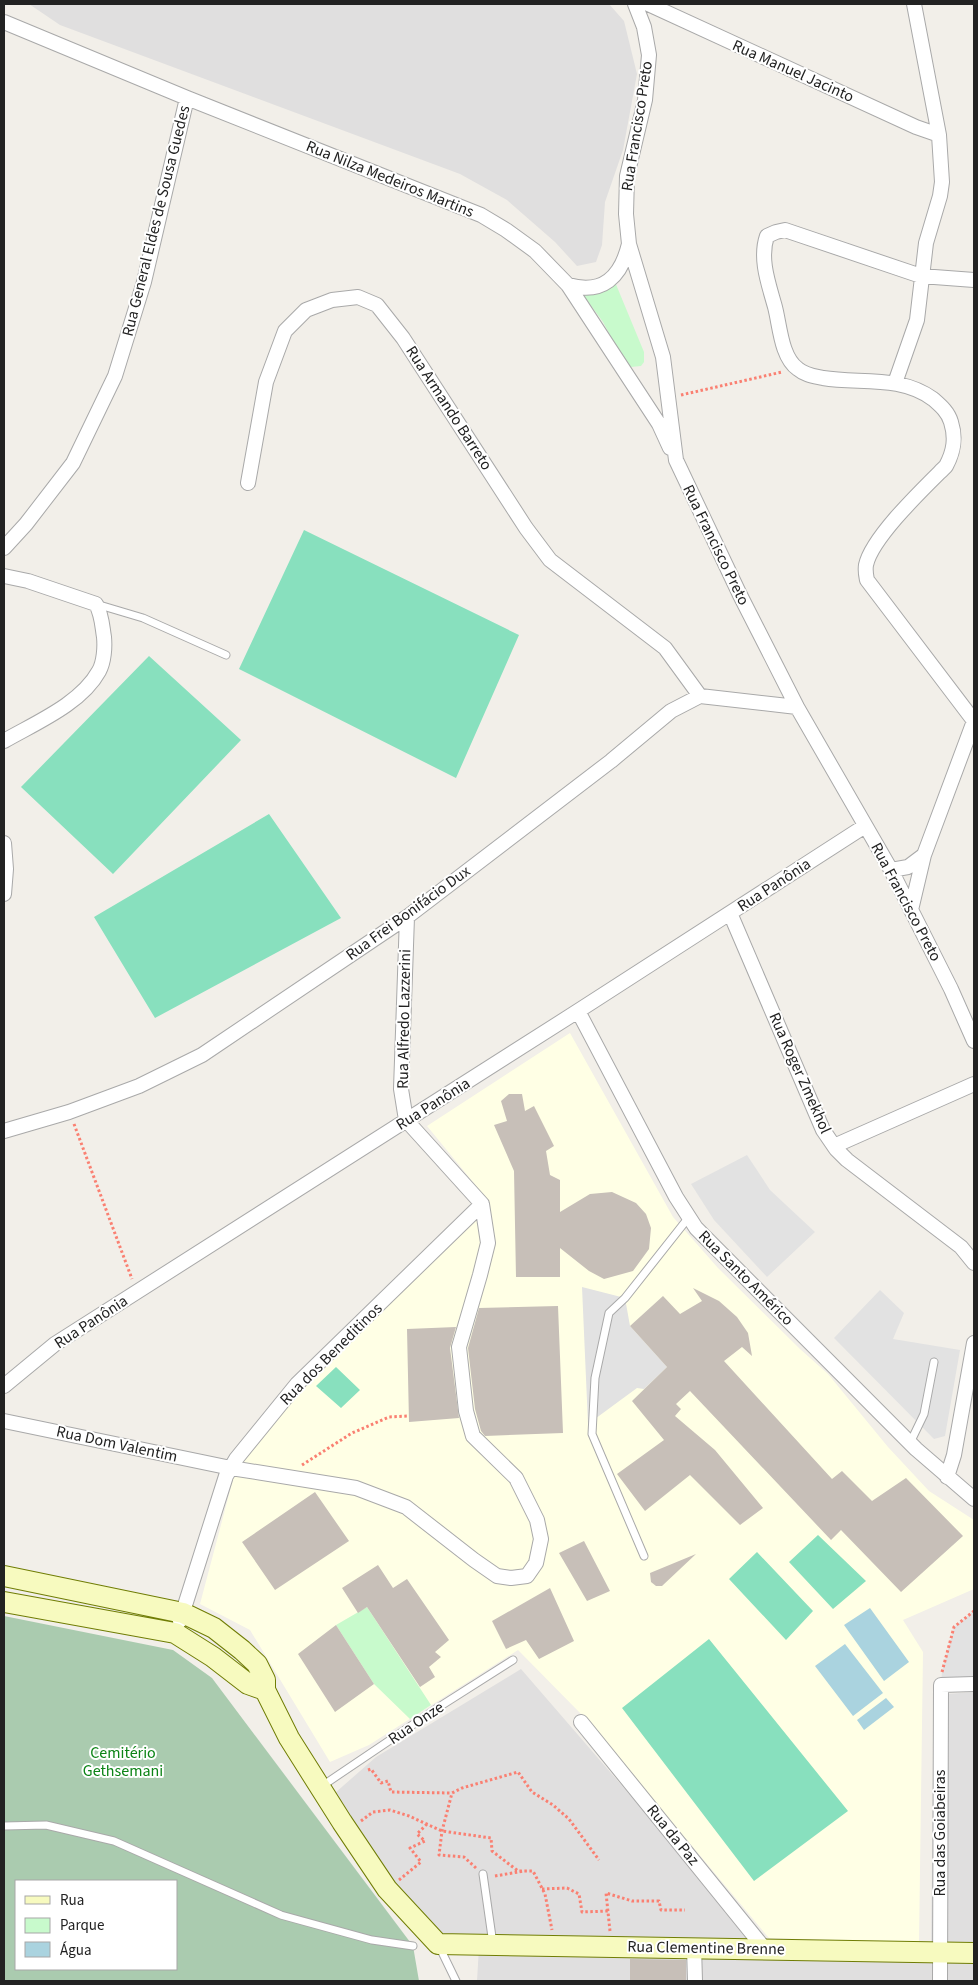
<svg xmlns="http://www.w3.org/2000/svg" width="978" height="1985" font-family="'Source Sans 3',sans-serif">
<style>
.residential{fill:#e0dfdf}
.education{fill:#ffffe5}
.cemetery{fill:#aacbaf;fill-rule:evenodd}
.park{fill:#c8facc}
.pitch{fill:#88e0be}
.parking{fill:#e2e2e2}
.water{fill:#aad3df}
.building{fill:#c7bfb8}
.lines{fill:none;stroke-linecap:round;stroke-linejoin:round}
.lane-casing{stroke:#a9a9a9;stroke-width:9}
.street-casing{stroke:#a9a9a9;stroke-width:16}
.secondary-casing{stroke:#707d05;stroke-width:22}
.path{stroke:#fa8072;stroke-width:3;stroke-dasharray:2.5 2.5;stroke-linecap:butt}
.lane{stroke:#fff;stroke-width:7}
.street{stroke:#fff;stroke-width:14}
.secondary{stroke:#f7fabf;stroke-width:20}
.labels{text-anchor:middle;dominant-baseline:central;stroke-width:4;stroke-linejoin:round;paint-order:stroke}
.street-label{font-size:16px;fill:#222;stroke:#fff}
.park-label{font-size:16px;fill:#0c8416;stroke:#fff}
</style>
<rect width="100%" height="100%" fill="#f2efe9"/>
<path class="residential" d="M29,4H609L624,21L637,74L623,150L605,202L602,245L596,262L577,266L555,242L507,200L460,174L60,25Z
M521,1669L765,1951L931,1956L933,1769L945,1694L974,1692V1981H477L479,1947H464L431,1926L355,1834L335,1793L376,1757Z"/>
<path class="education" d="M570,1033L673,1217L718,1268L800,1349L828,1374L888,1447L929,1491L974,1520V1589L903,1620L923,1652L919,1943L769,1938L584,1717L518,1650L369,1745L330,1762L250,1630L200,1604L235,1472L303,1388L487,1210L482,1193L427,1126Z"/>
<path class="cemetery" d="M4,1616L173,1650L212,1678L413,1946L419,1981H4ZM16,1881H176V1969H16Z"/>
<path class="park" d="M615,282L644,352V362L641,366L631,367L620,354L603,322L581,292Z
M367,1607L431,1705L410,1719L374,1684L336,1625Z"/>
<path class="pitch" d="M304,530L519,635L456,778L239,669Z
M149,656L241,740L113,874L21,787Z
M269,814L341,918L155,1018L94,917Z
M336,1367L360,1390L341,1408L316,1386Z
M818,1535L866,1581L833,1609L789,1562Z
M757,1552L813,1611L786,1640L729,1579Z
M709,1639L848,1811L754,1881L622,1708Z"/>
<path class="parking" d="M747,1155L770,1190L815,1232L767,1277L714,1220L691,1184Z
M582,1287L625,1298L630,1326L667,1367L644,1389L637,1388L588,1424Z
M880,1290L904,1313L893,1339L960,1350L945,1436L934,1439L834,1338Z
M974,1611V1685H941L942,1671L954,1627Z"/>
<path class="water" d="M870,1608L909,1662L884,1681L844,1625Z
M845,1644L883,1693L853,1716L815,1666Z
M886,1698L894,1707L864,1730L857,1720Z"/>
<path class="building" d="M509,1094H522L525,1111L534,1106L554,1146L546,1151L550,1175L560,1180V1212L590,1194L612,1192L636,1203L646,1214L651,1228L649,1249L633,1271L604,1279L589,1271L560,1248V1277H516L514,1171L494,1125L507,1121L501,1101Z
M693,1288L719,1301L737,1317L748,1333L752,1356L742,1347L724,1361L832,1479L842,1471L872,1501L906,1478L963,1536L901,1592L841,1530L831,1540L690,1391L676,1404L681,1409L675,1416L715,1450L763,1508L740,1525L690,1475L645,1511L617,1474L664,1440L632,1401L667,1367L630,1326L663,1296L680,1314L702,1301Z
M558,1306L563,1433L485,1436L481,1431L475,1409L468,1348L479,1308Z
M456,1327L450,1348L459,1418L409,1422L407,1329Z
M315,1492L349,1541L275,1590L242,1542Z
M584,1541L610,1591L587,1601L559,1553Z
M696,1554L662,1586H656L651,1582L650,1573Z
M378,1565L393,1588L407,1579L449,1640L435,1652L441,1657L429,1667L435,1677L420,1687L367,1607L358,1613L342,1588Z
M550,1588L574,1641L539,1659L526,1640L506,1649L492,1621Z
M336,1625L374,1684L335,1712L298,1654Z
M630,1959L686,1960V1981H630Z"/>
<g class="lines">
<g class="lane-casing">
<path id="lane" d="M96,604L143,618L226,655
M910,1443L924,1414L934,1362
M644,1556L592,1434L595,1378L609,1313L625,1298L689,1217
M322,1786L439,1707L513,1660
M4,1826L46,1825L114,1841L281,1915L372,1940L413,1946
M483,1874L493,1944
M440,1948L456,1981"/>
</g>
<g class="street-casing">
<path id="street" d="M635,4L644,27L649,55L645,100L627,176L626,214L629,244L663,357L676,460L740,595L797,707L891,870L951,989L974,1041
M648,4L916,127L939,135
M4,22L187,98L481,215L506,230L535,251L568,285L659,424L670,448
M974,280L921,276L785,230L776,232L767,236C759,259 769,285 775,307C780,326 781,357 798,369C805,375 814,376 823,378C860,384 900,375 933,399C941,406 948,412 951,422C956,438 954,451 946,466C925,487 872,537 866,565C865,571 866,575 867,580L974,721
M568,285C603,295 621,277 629,244
M895,383L917,320L926,243L940,196L942,182L939,135L914,4
M248,483L266,382L285,331L306,310L332,300L358,297L377,305L403,338L526,528L550,560L665,648L700,696
M4,548L26,524L73,463L115,376L144,282L187,98
M4,576L28,581L96,604C102,615 102,625 104,637C105,647 104,662 99,671C81,704 35,723 4,741
M4,843L6,869L4,894
M891,870L908,867L924,855
M911,910L924,855L974,721
M730,913L823,1130L836,1149L847,1160L961,1247L974,1263
M578,1011L676,1197L696,1228L916,1449L974,1499
M4,1131L69,1112L139,1086L202,1055L407,917L611,761L671,711L700,696L797,707
M834,1146L974,1084
M4,1386L55,1344L578,1011L865,826
M4,1421L231,1468L356,1488L406,1507L474,1560L497,1576L511,1578L527,1576L536,1563L541,1539L537,1520L516,1478L473,1436L466,1411L459,1347L480,1275L488,1243L482,1204
M947,1477L954,1455L974,1343
M180,1621L226,1476L236,1459L297,1384L482,1204L406,1120L401,1089L407,917
M581,1722L764,1948
M694,1947L695,1981
M940,1981L941,1685L974,1684"/>
</g>
<g class="secondary-casing">
<path id="secondary" d="M4,1576L183,1613L214,1628L242,1650L257,1664L265,1680V1690L289,1738L342,1822L387,1889L438,1944L974,1953
M4,1602L175,1633L213,1657L248,1684L265,1690"/>
</g>
<path class="path" d="M681,395L782,372
M74,1124L132,1279
M302,1465L352,1433L389,1417L409,1416
M942,1672L954,1627L974,1611
M368,1770L371,1769L381,1783L388,1781L391,1792L452,1793
M361,1821L373,1812L390,1810L409,1816L442,1831L491,1838L492,1851L518,1871H533L545,1894L552,1930
M476,1868L464,1857L439,1855L442,1831L452,1793L462,1788L518,1772L532,1792L553,1805L569,1819L599,1860
M495,1876L524,1871
M399,1880L421,1862L410,1848L425,1841L417,1834L427,1824
M542,1889L567,1888L579,1894L582,1912L608,1911
M610,1931L606,1893L632,1901H659L661,1910H685"/>
<use href="#lane" class="lane"/>
<use href="#street" class="street"/>
<use href="#secondary" class="secondary"/>
</g>
<g class="labels">
<g class="street-label">
<text transform="translate(793 71) rotate(24)">Rua Manuel Jacinto</text>
<text transform="translate(637 126) rotate(-81)">Rua Francisco Preto</text>
<text transform="translate(390 179) rotate(22)">Rua Nilza Medeiros Martins</text>
<text transform="translate(156 221) rotate(-76)">Rua General Eldes de Sousa Guedes</text>
<text transform="translate(449 408) rotate(57)">Rua Armando Barreto</text>
<text transform="translate(716 545) rotate(64)">Rua Francisco Preto</text>
<text transform="translate(774 885) rotate(-33)">Rua Panônia</text>
<text transform="translate(906 902) rotate(62)">Rua Francisco Preto</text>
<text transform="translate(408 913) rotate(-36)">Rua Frei Bonifácio Dux</text>
<text transform="translate(404 1019) rotate(-89)">Rua Alfredo Lazzerini</text>
<text transform="translate(800 1073) rotate(66)">Rua Roger Zmekhol</text>
<text transform="translate(433 1104) rotate(-32)">Rua Panônia</text>
<text transform="translate(746 1278) rotate(45)">Rua Santo Américo</text>
<text transform="translate(91 1322) rotate(-33)">Rua Panônia</text>
<text transform="translate(331 1354) rotate(-45)">Rua dos Beneditinos</text>
<text transform="translate(117 1444) rotate(12)">Rua Dom Valentim</text>
<text transform="translate(416 1723) rotate(-34)">Rua Onze</text>
<text transform="translate(940 1833) rotate(-90)">Rua das Goiabeiras</text>
<text transform="translate(673 1835) rotate(51)">Rua da Paz</text>
<text transform="translate(706 1948) rotate(1)">Rua Clementine Brenne</text>
</g>
<g class="park-label">
<text x="123" y="1753">Cemitério<tspan x="123" dy="18">Gethsemani</tspan></text>
</g>
</g>
<rect width="978" height="1985" fill="none" stroke="#222222" stroke-width="10"/>
<rect x="15" y="1880" width="162" height="90" fill="#ffffff" stroke="#a7a7a7"/>
<rect x="25" y="1896" width="25" height="8" fill="#f7fabf" stroke="#a7a7a7"/>
<text x="60" y="1905" font-size="15" fill="#222222">Rua</text>
<rect x="25" y="1918" width="25" height="15" fill="#c8facc" stroke="#a7a7a7"/>
<text x="60" y="1930" font-size="15" fill="#222222">Parque</text>
<rect x="25" y="1942" width="25" height="15" fill="#aad3df" stroke="#a7a7a7"/>
<text x="60" y="1955" font-size="15" fill="#222222">Água</text>
</svg>
